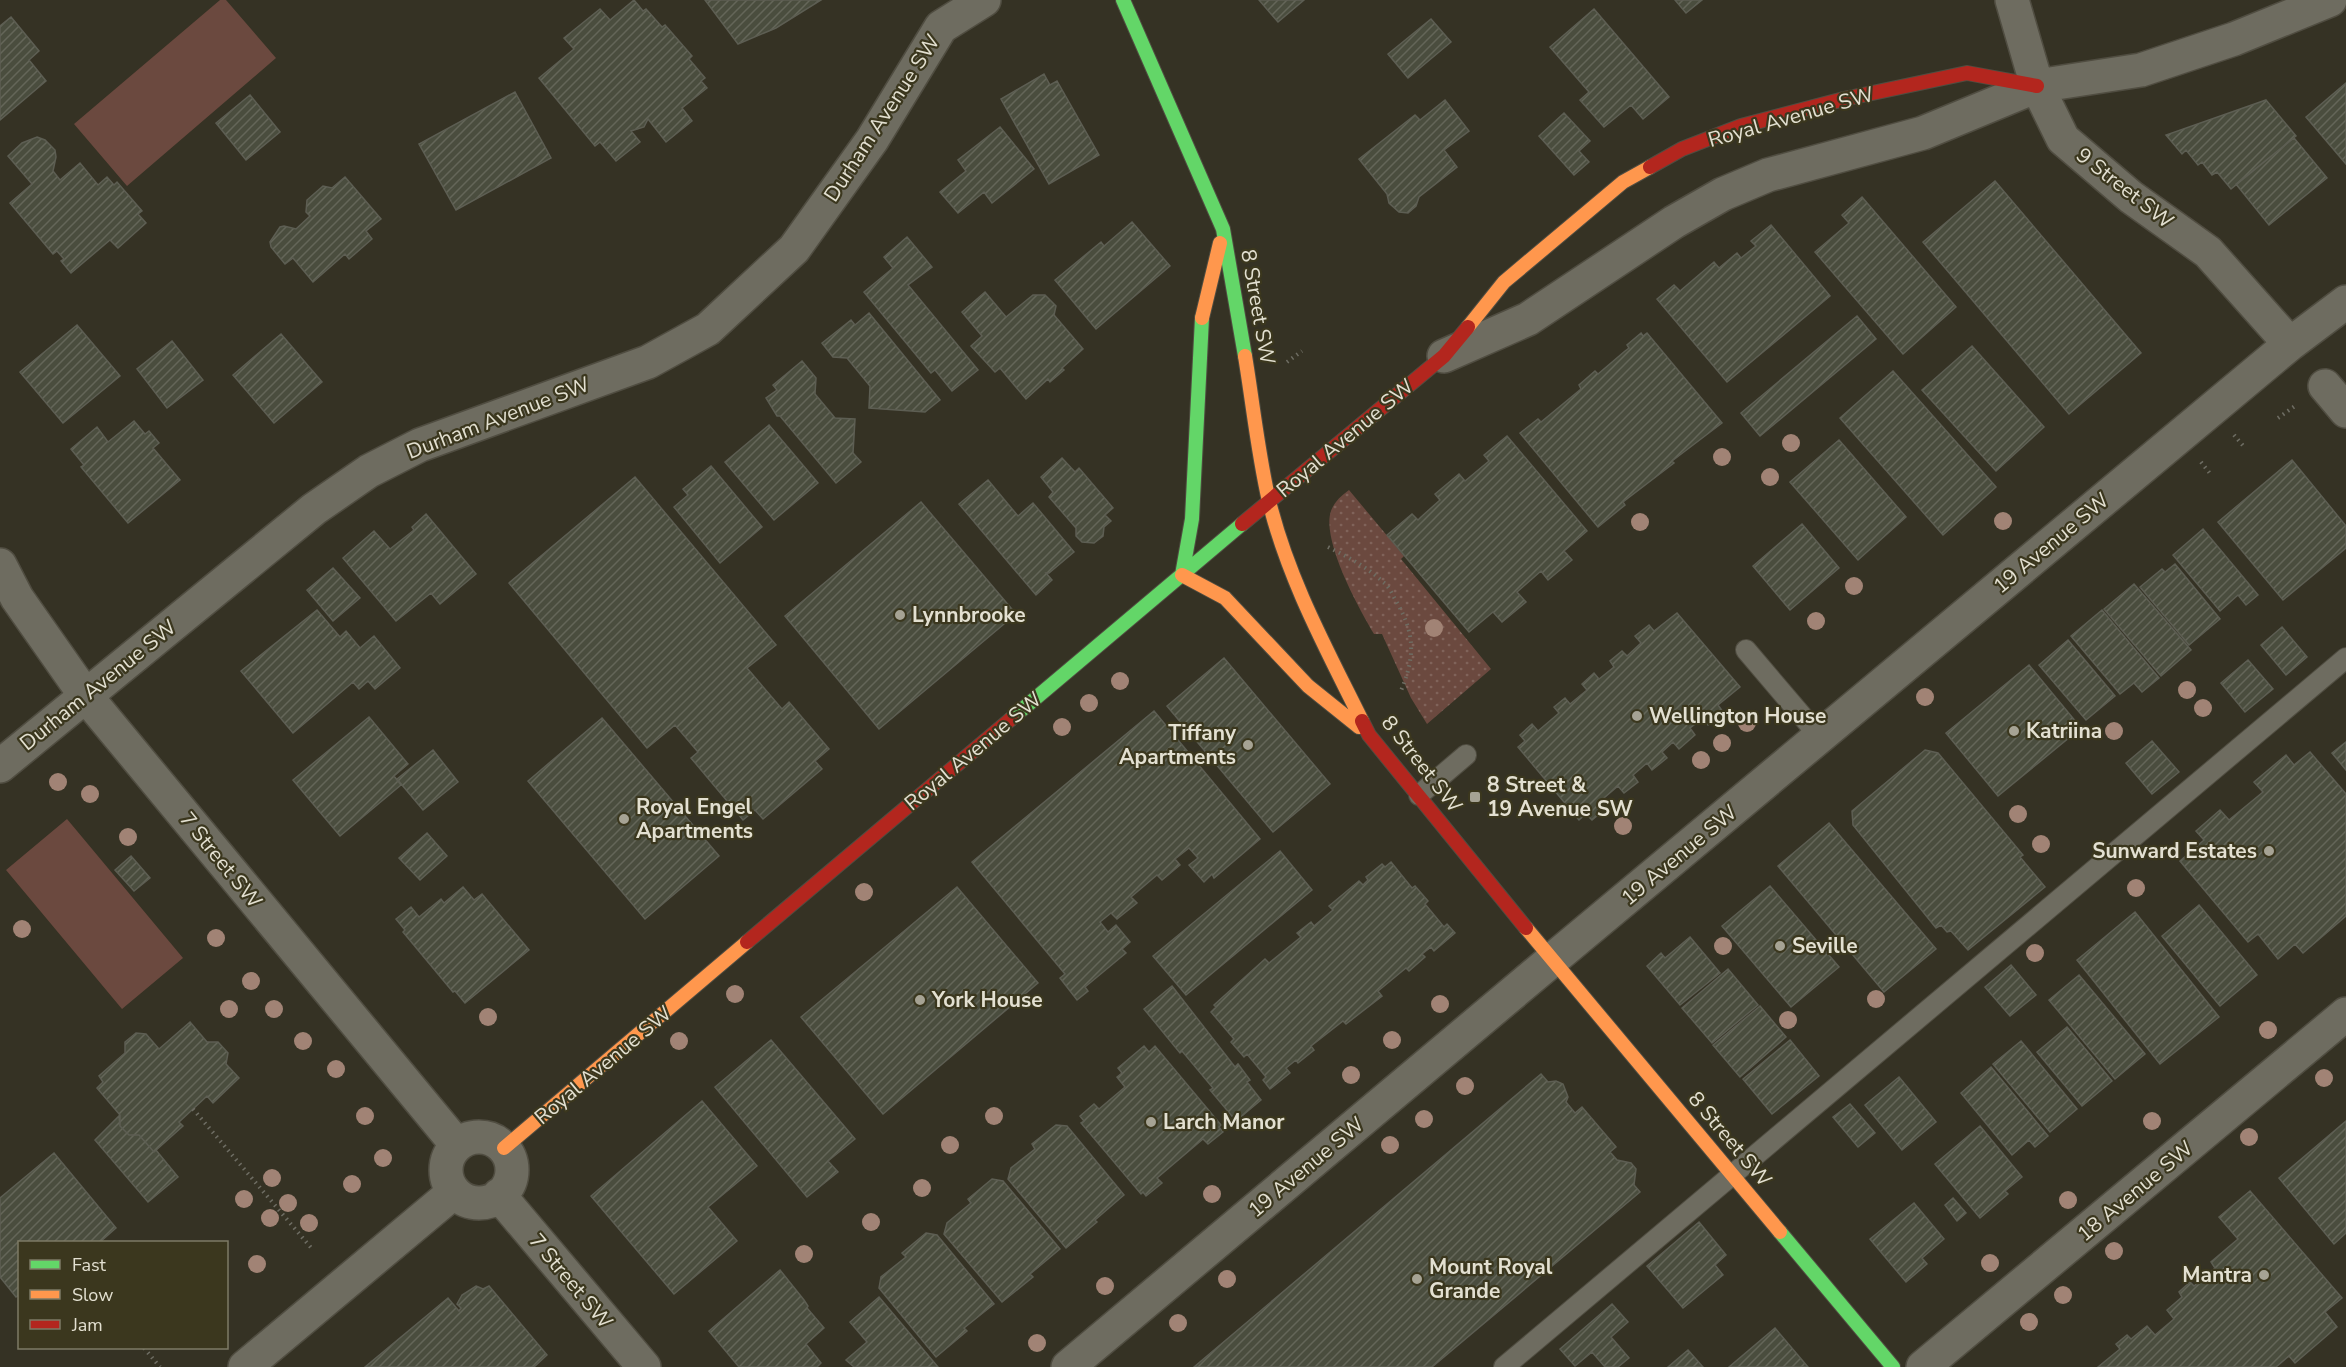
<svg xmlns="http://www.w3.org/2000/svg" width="2346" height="1367" font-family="'Nunito Sans',sans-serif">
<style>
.grass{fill:#6b493f}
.park{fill:url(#park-dots)}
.building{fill:url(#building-hatch);stroke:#5d5e53;stroke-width:1.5}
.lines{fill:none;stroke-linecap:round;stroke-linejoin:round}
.lane-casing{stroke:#504d41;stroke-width:22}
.street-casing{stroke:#504d41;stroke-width:36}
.fast-casing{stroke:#504d41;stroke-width:16}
.slow-casing{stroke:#504d41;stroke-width:16}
.jam-casing{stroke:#504d41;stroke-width:16}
.path{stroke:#6e6d63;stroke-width:4;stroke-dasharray:1.5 4.5;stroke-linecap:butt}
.lane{stroke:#6e6c60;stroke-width:20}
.street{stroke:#6e6c60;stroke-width:33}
.fast{stroke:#63d668;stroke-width:14}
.slow{stroke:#ff974d;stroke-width:14}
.jam{stroke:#b3261e;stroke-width:14}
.tree{fill:#a18375}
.poi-dot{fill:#a6a394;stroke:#3b371e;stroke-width:2}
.labels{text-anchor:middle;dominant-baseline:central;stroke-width:4.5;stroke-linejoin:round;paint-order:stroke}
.street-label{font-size:21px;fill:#e3e0d1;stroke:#3b371e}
.poi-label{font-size:21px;font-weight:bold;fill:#e3e0d1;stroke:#3b371e;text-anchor:start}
</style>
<defs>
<pattern id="park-dots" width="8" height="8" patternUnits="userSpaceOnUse" patternTransform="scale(1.5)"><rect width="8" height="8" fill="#6b493f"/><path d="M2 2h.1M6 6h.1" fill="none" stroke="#80635a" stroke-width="1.8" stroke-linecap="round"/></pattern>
<pattern id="building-hatch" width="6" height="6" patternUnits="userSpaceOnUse" patternTransform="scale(1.5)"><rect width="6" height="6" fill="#4a4d3e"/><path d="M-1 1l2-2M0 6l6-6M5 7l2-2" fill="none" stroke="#646659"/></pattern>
</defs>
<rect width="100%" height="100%" fill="#353224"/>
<path class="grass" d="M220,0H226L276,58L127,186L74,124Z
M67,819L183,958L122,1009L6,870Z"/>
<path class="park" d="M1349,490L1404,556L1401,559L1491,669L1427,724L1411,698L1382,634H1374C1359,609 1321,540 1331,511C1334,502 1342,495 1349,490Z"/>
<path class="building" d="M634,0L643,11L646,9L662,27L665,25L692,56L689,59L705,78L701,81L707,88L682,108L692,121L666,142L648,119L644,127L631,131L640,142L616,161L600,142L595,146L539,78L574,49L564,38L600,9L610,20Z
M705,0H821L776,28L738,44Z
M1259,0H1304L1278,22Z
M1675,0H1702L1686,13Z
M1594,9L1669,97L1643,119L1631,105L1604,127L1580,100L1589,92L1550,47Z
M11,17L39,51L29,60L46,81L0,120V26Z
M1431,19L1451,42L1408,78L1388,54Z
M1044,74L1050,85L1057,81L1099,155L1049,184L1001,99Z
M2346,83V164L2306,117Z
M515,92L551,158L456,210L419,144Z
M250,95L280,132L246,160L216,123Z
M1445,100L1469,131L1444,150L1457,167L1419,197L1416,206L1408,213L1399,212L1389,203L1387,194L1359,159L1415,115L1420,120Z
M2266,100L2296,136L2231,189L2217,172L2212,175L2202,162L2198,165L2186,150L2182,154L2166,135Z
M1564,113L1590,141L1579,151L1589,162L1574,175L1539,136Z
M1000,127L1034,169L992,203L984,192L958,213L940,192L966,171L958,160Z
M37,137L45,140L55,150L56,157L53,171L60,180L80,163L98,185L107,177L114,185L117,182L142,211L138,214L146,223L118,248L110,240L71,273L61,261L64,259L57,251L53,254L10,203L32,184L8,156L22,143Z
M2294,138L2327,178L2269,225L2236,184Z
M345,177L381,219L366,231L372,239L349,259L345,254L313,282L293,258L285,264L271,247L270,242L280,227L284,226L296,229L310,216L306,212L307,200L323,186L332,188Z
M1995,181L2141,353L2069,414L1923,242Z
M1862,197L1956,307L1903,354L1815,252L1849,223L1842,215Z
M1132,222L1170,266L1096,329L1055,280L1101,242L1104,246Z
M1771,225L1830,296L1727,382L1657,299L1674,285L1680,291L1714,262L1719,268L1737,253L1741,258L1756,246L1751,241Z
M907,237L932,267L908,285L978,370L952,391L935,370L931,373L864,292L893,268L884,257Z
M985,292L1006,317L1033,295H1045L1056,306L1054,315L1083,349L1062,368L1064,370L1050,382L1048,379L1026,399L1000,368L995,372L971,346L982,336L962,312Z
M869,313L940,400L925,412L869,408L870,386L847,358L833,357L822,343L851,320L855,325Z
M1857,316L1876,339L1760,436L1741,413Z
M77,325L120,376L63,423L20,372Z
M1641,333L1643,336L1647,333L1722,423L1672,461L1674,463L1623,502L1625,505L1598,527L1520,433L1538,419L1541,422L1581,389L1579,385L1595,371L1598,374L1625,351L1629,348L1627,345Z
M281,334L322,382L274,423L233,375Z
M172,341L203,380L167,408L137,369Z
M1972,346L2044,427L1996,471L1922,390Z
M802,361L816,378L815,394L835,418L855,419L853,453L861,462L836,483L780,416H777L766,398L777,390L773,385Z
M1893,371L1996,487L1943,535L1840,418Z
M134,421L145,434L149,431L159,443L153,448L180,480L128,523L81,467L84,465L71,449L97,427L108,442Z
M769,425L818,483L774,520L725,462Z
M1507,436L1587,531L1564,551L1572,560L1548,580L1541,571L1517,592L1526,602L1502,622L1493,612L1469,632L1387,535L1412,514L1418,520L1421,517L1440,500L1435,494L1459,474L1465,481L1489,461L1484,455Z
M1839,440L1906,517L1858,560L1790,482Z
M1062,458L1075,472L1079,468L1113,508L1105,515L1111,521L1104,527L1103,536L1094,543L1082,542L1076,536V528L1049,497L1053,492L1041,477Z
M2292,460L2346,526V548L2283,600L2218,522Z
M711,466L762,527L720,563L674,507L688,495L683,489Z
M635,477L776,645L747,668L782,709L789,702L829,749L815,761L822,769L763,819L755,810L743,820L691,758L698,752L675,725L647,748L509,583Z
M988,480L1018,516L1033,503L1074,552L1049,573H1046L1052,580L1036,595L959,504Z
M921,502L1016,614L879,729L785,616Z
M426,514L476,574L440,604L431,593L396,621L343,558L374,531L390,549L414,530L412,527Z
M1802,524L1839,568L1790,610L1753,566Z
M2203,529L2258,595L2246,605L2238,595L2220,611L2173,555Z
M2175,564L2220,619L2189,645L2140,587L2162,569L2165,572Z
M333,568L360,598L333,621L307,590Z
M2134,584L2191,650L2161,676L2104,609Z
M317,610L340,637L346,631L360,648L374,636L400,668L375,689L368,681L359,689L353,682L293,733L241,671Z
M2102,610L2159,678L2142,692L2134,683L2120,694L2071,636Z
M1677,613L1740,687L1718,705L1723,712L1708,725L1702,719L1690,728L1695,735L1679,749L1673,742L1662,752L1667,758L1652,770L1647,763L1633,775L1638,782L1624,793L1618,786L1598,803L1604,810L1592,820L1586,814L1579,820L1518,747L1525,741L1520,735L1532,724L1538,731L1559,713L1554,707L1565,698L1570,704L1587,690L1582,684L1594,673L1599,679L1614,667L1610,661L1622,651L1627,656L1641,643L1635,636L1649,625L1654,631Z
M2282,627L2307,657L2286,675L2261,645Z
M2068,640L2115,696L2086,720L2039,665Z
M1224,658L1330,784L1273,832L1167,706Z
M2248,660L2273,689L2245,712L2221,683Z
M2029,665L2081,728L1998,796L1946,733Z
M1154,711L1260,839L1214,878L1212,874L1204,882L1189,865L1198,858L1189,848L1175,859L1180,865L1162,880L1157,875L1131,897L1137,903L1117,919L1111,913L1100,922L1108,932L1116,925L1130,942L1122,949L1126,953L1085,987L1088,991L1077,1000L1060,978L1065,974L972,862Z
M369,717L408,764L394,776L401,785L340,836L293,780Z
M602,718L719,856L645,919L528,781Z
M2152,741L2179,772L2152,794L2126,763Z
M2346,742V770L2332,753Z
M433,750L458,782L423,810L397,779Z
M1925,750L1938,753L2023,855L2020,857L2045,887L1968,950L1951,931L1947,932L1941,925L1936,928L1853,825L1852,811Z
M2310,752L2346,794V916L2303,953L2295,944L2278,959L2258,934L2248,942L2180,861L2204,840L2196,831L2220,810L2229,820L2263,792L2254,782L2286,755L2294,765Z
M1829,823L1936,949L1884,992L1778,866Z
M427,833L447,856L420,880L399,858Z
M1280,851L1312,890L1186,995L1153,956Z
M131,856L150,878L134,891L115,870Z
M1391,862L1412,888L1415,886L1428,901L1425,904L1444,927L1447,924L1455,933L1434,951L1431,947L1422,954L1425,957L1409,971L1406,968L1378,991L1382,996L1346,1024L1343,1021L1311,1046L1314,1050L1298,1063L1296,1060L1286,1068L1290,1073L1270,1089L1263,1080L1266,1077L1247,1054L1244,1057L1231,1042L1234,1039L1211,1012L1216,1007L1214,1005L1265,959L1269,963L1301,937L1297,933L1311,922L1314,926L1333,910L1329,906L1359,881L1363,885L1368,880L1366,877L1382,864L1385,867Z
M1770,886L1839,967L1791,1007L1722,926Z
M463,887L474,900L482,894L529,950L465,1003L455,991L453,992L403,932L405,930L396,919L411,907L419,917L441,899L444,903Z
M957,887L1038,983L883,1114L801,1017Z
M2199,905L2257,975L2220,1006L2162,936Z
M2135,912L2219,1017L2160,1064L2077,960Z
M1690,937L1720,973L1680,1005L1647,966L1661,953L1665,958Z
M2011,965L2036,995L2010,1016L1985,987Z
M1728,969L1758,1005L1712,1043L1682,1008Z
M2079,975L2145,1054L2115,1079L2049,1000Z
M1172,986L1235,1067L1238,1064L1250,1080L1247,1082L1261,1100L1236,1121L1210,1090L1213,1088L1182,1051L1180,1053L1144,1009Z
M1760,1006L1786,1037L1740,1077L1713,1045Z
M190,1022L207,1042H218L228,1053L226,1064L239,1078L213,1103L207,1096L179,1122L183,1126L154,1152L139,1135H129L120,1126V1115L97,1088L103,1082L99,1076L125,1053V1042L136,1033L146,1034L159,1049Z
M2067,1027L2112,1081L2082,1106L2037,1052Z
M771,1040L855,1139L828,1161L838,1172L807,1197L715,1087Z
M1790,1040L1819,1076L1772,1114L1743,1079Z
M2021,1041L2077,1109L2050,1132L1993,1064Z
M1144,1046L1149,1052L1155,1046L1221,1125L1219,1127L1223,1132L1208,1144L1203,1139L1157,1178L1162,1183L1146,1196L1143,1192L1141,1194L1081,1123L1084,1121L1080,1116L1094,1104L1099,1109L1125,1087L1117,1077L1122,1073L1118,1068Z
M1991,1067L2048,1136L2035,1147L2029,1140L2012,1155L1961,1093Z
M1541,1074L1548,1082L1556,1081L1563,1084L1568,1097L1566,1102L1575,1113L1582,1107L1616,1147L1610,1152L1617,1160L1631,1163L1636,1169L1634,1185L1640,1192L1432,1367H1194Z
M1899,1077L1936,1122L1902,1150L1865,1105Z
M702,1101L757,1166L708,1207L737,1241L674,1294L591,1196Z
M1850,1104L1875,1133L1858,1147L1833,1117Z
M119,1116L120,1126L129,1135H139L154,1152L156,1150L178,1177L148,1202L95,1140Z
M2346,1121V1233L2334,1244L2279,1178Z
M1056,1125L1067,1126L1124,1195L1095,1220L1097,1222L1066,1248L1008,1179L1011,1168L1035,1149L1032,1144Z
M1980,1126L2022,1177L2005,1191L2008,1194L1980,1218L1935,1164Z
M54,1153L116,1228L100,1242H20V1294L16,1297L0,1277V1198Z
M992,1179L1003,1181L1060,1249L1030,1274L1033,1277L1002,1302L944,1234L947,1223L971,1203L968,1199Z
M2250,1191L2342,1298L2325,1312L2337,1327L2295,1363L2289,1356L2276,1367H2098L2120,1349L2116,1344L2127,1335L2131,1339L2147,1326L2155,1335L2174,1319L2167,1310L2182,1297L2179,1292L2190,1282L2194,1286L2215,1268L2211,1262L2238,1239L2219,1217Z
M1953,1198L1966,1213L1957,1221L1945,1205Z
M1914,1203L1944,1239L1922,1258L1927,1264L1906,1282L1870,1239Z
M1699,1222L1726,1255L1715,1265L1723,1275L1683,1308L1647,1266Z
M926,1233L937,1235L994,1304L964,1328L967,1331L936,1357L879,1288L881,1277L906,1257L902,1253Z
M780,1270L804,1300L808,1306L807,1308L824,1328L806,1344L821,1363L817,1367H739L709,1331Z
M476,1286L483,1289L489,1286L547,1355L534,1367H365L448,1298L459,1311L461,1308L457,1304L462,1295Z
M879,1297L938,1367H854L846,1360L867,1342L850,1322Z
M1612,1304L1628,1322L1611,1337L1629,1358L1618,1367H1605L1592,1352L1575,1366L1560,1349Z
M1775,1328L1808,1367H1729Z
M1688,1350L1703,1367H1668Z"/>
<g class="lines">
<g class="lane-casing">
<path id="lane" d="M1746,650L1820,737
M1419,795L1466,755
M1504,1367L2346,658"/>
</g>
<g class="street-casing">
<path id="street" d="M2012,0L2037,86L2063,139L2131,197L2208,252L2290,344
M1444,356L1528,319L1674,222L1723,194L1768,175L1923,133L2037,86L2141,70L2234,39L2330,0
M2325,386L2346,411
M0,565L17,598L85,695L457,1145
M0,766L314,509L369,471L420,445L648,362L708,329L794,249L872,140L941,27L984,0
M446 1170a33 33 0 1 1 66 0a33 33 0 1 1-66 0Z
M499,1195L644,1367
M245,1367L454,1192
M1068,1367L1552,960L2290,344L2346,302
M1923,1367L2346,1014"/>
</g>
<g class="fast-casing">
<path id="fast" d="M1123,0L1223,229L1245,356
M1182,575L1192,519L1202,318
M1011,719L1242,524
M1780,1232L1893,1367"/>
</g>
<g class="slow-casing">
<path id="slow" d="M1202,318L1220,243
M1468,327L1504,282L1623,182L1650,167
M1245,356C1253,404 1258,454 1269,501C1288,579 1327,650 1362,721
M1182,575L1225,598L1308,686L1359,727
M1526,928L1780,1232
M504,1148L747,942"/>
</g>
<g class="jam-casing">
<path id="jam" d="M1650,167L1682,149L1741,126L1844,99L1967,73L2037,86
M1242,524L1444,356L1468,327
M1362,721L1369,735L1526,928
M747,942L1011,719"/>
</g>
<path class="path" d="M1287,362L1302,351
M2278,418L2295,406
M2234,435L2245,448
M2201,462L2212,476
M1328,547C1348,557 1367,567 1383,582C1389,586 1392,594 1396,601C1416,635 1415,658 1400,693
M193,1109L313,1250
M144,1348L160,1367"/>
<use href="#lane" class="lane"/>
<use href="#street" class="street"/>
<use href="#fast" class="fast"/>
<use href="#slow" class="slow"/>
<use href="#jam" class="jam"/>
</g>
<g class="tree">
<circle cx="1791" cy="443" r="9"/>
<circle cx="1722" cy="457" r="9"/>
<circle cx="1770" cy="477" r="9"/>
<circle cx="2003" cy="521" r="9"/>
<circle cx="1640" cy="522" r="9"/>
<circle cx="1854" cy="586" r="9"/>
<circle cx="1816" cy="621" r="9"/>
<circle cx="1434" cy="628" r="9"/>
<circle cx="1120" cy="681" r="9"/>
<circle cx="2187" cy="690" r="9"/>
<circle cx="1925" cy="697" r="9"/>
<circle cx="1089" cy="703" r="9"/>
<circle cx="2203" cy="708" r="9"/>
<circle cx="1747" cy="723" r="9"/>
<circle cx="1062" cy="727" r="9"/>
<circle cx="2114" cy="731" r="9"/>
<circle cx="1722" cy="743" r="9"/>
<circle cx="1701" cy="760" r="9"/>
<circle cx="58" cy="782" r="9"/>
<circle cx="90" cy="794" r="9"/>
<circle cx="2018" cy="814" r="9"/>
<circle cx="1623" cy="826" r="9"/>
<circle cx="128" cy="837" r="9"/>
<circle cx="2041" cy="844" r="9"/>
<circle cx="2136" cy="888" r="9"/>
<circle cx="864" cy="892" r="9"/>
<circle cx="22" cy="929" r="9"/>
<circle cx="216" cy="938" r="9"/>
<circle cx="1723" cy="946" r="9"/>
<circle cx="2035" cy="953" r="9"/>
<circle cx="251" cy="981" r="9"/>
<circle cx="735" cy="994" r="9"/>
<circle cx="1876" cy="999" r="9"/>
<circle cx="1440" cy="1004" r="9"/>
<circle cx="229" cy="1009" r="9"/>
<circle cx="274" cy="1009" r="9"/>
<circle cx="488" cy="1017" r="9"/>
<circle cx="1788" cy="1020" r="9"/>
<circle cx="2268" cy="1030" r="9"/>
<circle cx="1392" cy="1040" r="9"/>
<circle cx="303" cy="1041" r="9"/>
<circle cx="679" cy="1041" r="9"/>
<circle cx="336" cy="1069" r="9"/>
<circle cx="1351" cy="1075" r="9"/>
<circle cx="2324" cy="1078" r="9"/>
<circle cx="1465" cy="1086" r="9"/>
<circle cx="365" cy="1116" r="9"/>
<circle cx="994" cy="1116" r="9"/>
<circle cx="1424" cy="1119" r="9"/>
<circle cx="2152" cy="1121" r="9"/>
<circle cx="2249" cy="1137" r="9"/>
<circle cx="950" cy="1145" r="9"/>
<circle cx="1390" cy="1145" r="9"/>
<circle cx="383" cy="1158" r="9"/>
<circle cx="272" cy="1178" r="9"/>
<circle cx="352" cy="1184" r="9"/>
<circle cx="922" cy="1188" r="9"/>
<circle cx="1212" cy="1194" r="9"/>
<circle cx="244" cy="1199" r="9"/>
<circle cx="2068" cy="1200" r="9"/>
<circle cx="288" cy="1203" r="9"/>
<circle cx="270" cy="1218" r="9"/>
<circle cx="871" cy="1222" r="9"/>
<circle cx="309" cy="1223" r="9"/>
<circle cx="2114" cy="1251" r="9"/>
<circle cx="804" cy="1254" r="9"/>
<circle cx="1990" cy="1263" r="9"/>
<circle cx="257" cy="1264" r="9"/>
<circle cx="1227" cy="1279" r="9"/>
<circle cx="1105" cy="1286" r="9"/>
<circle cx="2063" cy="1295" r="9"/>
<circle cx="2029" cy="1322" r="9"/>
<circle cx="1178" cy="1323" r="9"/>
<circle cx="1037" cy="1343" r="9"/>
</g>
<g class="poi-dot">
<circle cx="900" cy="615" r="6"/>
<circle cx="1637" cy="716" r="6"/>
<circle cx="2014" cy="731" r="6"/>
<circle cx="1248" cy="745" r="6"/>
<rect x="1469" y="791" width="12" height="12" rx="3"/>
<circle cx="624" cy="819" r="6"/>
<circle cx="2269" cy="851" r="6"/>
<circle cx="1780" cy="946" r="6"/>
<circle cx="920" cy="1000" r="6"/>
<circle cx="1151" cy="1122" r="6"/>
<circle cx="2264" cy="1275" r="6"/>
<circle cx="1417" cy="1279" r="6"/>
</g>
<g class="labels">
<g class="street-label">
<text transform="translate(1791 117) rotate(-16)">Royal Avenue SW</text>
<text transform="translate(882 118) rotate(-57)">Durham Avenue SW</text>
<text transform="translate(2125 188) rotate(38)">9 Street SW</text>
<text transform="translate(1258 307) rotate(80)">8 Street SW</text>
<text transform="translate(498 418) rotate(-21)">Durham Avenue SW</text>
<text transform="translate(1345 438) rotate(-40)">Royal Avenue SW</text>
<text transform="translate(2051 543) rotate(-40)">19 Avenue SW</text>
<text transform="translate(98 685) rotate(-39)">Durham Avenue SW</text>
<text transform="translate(973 751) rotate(-40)">Royal Avenue SW</text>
<text transform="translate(1422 764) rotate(52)">8 Street SW</text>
<text transform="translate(1679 855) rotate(-40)">19 Avenue SW</text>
<text transform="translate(221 860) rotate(51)">7 Street SW</text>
<text transform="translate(603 1065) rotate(-40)">Royal Avenue SW</text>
<text transform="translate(1730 1139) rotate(50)">8 Street SW</text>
<text transform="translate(1306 1167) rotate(-40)">19 Avenue SW</text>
<text transform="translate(2135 1191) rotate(-40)">18 Avenue SW</text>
<text transform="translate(571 1281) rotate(50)">7 Street SW</text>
</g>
<g class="poi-label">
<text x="912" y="615">Lynnbrooke</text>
<text x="1649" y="716">Wellington House</text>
<text x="2026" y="731">Katriina</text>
<text x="1236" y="733" text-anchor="end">Tiffany<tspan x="1236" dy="24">Apartments</tspan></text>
<text x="1487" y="785">8 Street &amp;<tspan x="1487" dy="24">19 Avenue SW</tspan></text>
<text x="636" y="807">Royal Engel<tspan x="636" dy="24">Apartments</tspan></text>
<text x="2257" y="851" text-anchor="end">Sunward Estates</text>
<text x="1792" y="946">Seville</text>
<text x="932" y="1000">York House</text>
<text x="1163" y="1122">Larch Manor</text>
<text x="1429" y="1267">Mount Royal<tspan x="1429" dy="24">Grande</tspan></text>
<text x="2252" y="1275" text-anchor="end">Mantra</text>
</g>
</g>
<rect x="18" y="1241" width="210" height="108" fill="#3b371e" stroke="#7e7b66" stroke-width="1.5"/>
<rect x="30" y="1260" width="30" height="9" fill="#63d668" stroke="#7e7b66" stroke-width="1.5"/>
<text x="72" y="1271" font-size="18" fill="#e3e0d1">Fast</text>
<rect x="30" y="1290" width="30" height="9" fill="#ff974d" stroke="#7e7b66" stroke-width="1.5"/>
<text x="72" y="1301" font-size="18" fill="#e3e0d1">Slow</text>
<rect x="30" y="1320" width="30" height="9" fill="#b3261e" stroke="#7e7b66" stroke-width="1.5"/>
<text x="72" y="1331" font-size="18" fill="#e3e0d1">Jam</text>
</svg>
